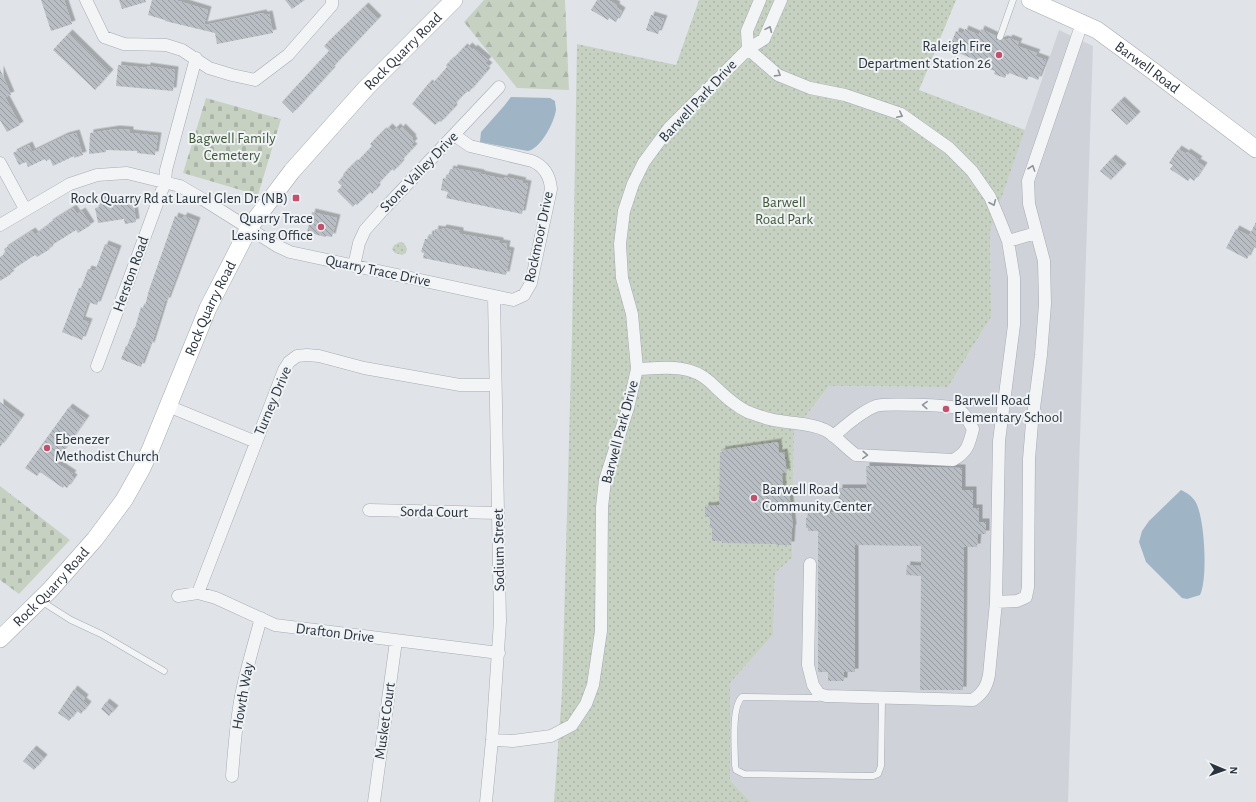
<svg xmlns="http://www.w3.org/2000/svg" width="1256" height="802" font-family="'Alegreya Sans',sans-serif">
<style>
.built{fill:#cfd3d9}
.forest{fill:url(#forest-firs)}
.cemetery{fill:url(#cemetery-stones)}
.park{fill:url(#park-dots)}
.water{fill:#9fb4c4}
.building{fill:url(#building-back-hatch);filter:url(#shadow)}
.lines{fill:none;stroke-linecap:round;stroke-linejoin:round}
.lane-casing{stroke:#a6abb2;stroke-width:7}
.street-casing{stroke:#a6abb2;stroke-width:13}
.secondary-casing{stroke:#a6abb2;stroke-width:18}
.lane{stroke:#f3f4f6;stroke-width:6}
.street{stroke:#f3f4f6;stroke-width:12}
.secondary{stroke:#fff;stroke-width:17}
.oneway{stroke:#8e949a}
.poi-dot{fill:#c1516c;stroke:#f0f3f5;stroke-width:1.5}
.labels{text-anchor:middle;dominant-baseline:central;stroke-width:4;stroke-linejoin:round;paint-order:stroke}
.poi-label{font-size:15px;fill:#2a333e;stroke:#f0f3f5;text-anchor:end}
.street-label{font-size:15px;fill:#2a333e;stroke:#f0f3f5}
.park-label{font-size:15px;fill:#425839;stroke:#f0f3f5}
</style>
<defs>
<pattern id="forest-firs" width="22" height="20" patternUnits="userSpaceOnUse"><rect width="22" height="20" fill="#c7d1c2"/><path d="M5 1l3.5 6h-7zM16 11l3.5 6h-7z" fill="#abb4a8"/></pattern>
<pattern id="cemetery-stones" width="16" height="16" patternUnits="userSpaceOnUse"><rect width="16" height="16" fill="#c7d1c2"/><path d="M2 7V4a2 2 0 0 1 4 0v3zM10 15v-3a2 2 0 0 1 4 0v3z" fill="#abb4a8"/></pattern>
<pattern id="park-dots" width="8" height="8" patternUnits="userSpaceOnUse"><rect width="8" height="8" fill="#c7d1c2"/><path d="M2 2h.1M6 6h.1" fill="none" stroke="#abb4a8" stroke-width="1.8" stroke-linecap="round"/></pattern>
<pattern id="building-back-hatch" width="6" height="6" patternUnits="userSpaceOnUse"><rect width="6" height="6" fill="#b8bec4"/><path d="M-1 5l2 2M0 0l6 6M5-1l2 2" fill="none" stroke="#969ba1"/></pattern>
<filter id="shadow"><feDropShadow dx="3.5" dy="-3.5" stdDeviation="0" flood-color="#0004"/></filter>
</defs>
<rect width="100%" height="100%" fill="#e0e4e8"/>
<path class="built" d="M1059,30L1093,46L1068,802H751L730,780V683L773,635L775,573L792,558L794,431L829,386L948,387L991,317L990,231Z"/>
<path class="forest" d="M484,0H565L569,90L517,88L464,22Z"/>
<path class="cemetery" d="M206,98L281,119L258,195L183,173Z
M0,486L70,540L19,594L0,580Z"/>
<path class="park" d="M699,0H956L919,90L1025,130L990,231L991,317L948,387L829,386L794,431L792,558L775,573L773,635L730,683V780L751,802H554L562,692L572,334L577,44L676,65Z
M400,242L404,243L407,249L406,253L402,255L395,253L392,249L394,245Z"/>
<path class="water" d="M511,97L550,98L555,101C555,104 556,107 556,110C554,123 541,148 528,151L480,142L481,132L504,106Z
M1181,490C1187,493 1191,495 1195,501C1205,516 1208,580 1200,595L1187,599L1182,598L1146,562L1139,542L1142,531L1149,521Z"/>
<path class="building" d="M41,0H64L72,24L51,31Z
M119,0H145L146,2L122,9Z
M152,0H175L208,10L204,25L263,13L264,15L269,14L273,33L217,44L215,33L165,21V20L148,15Z
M285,0H305L292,9Z
M597,0H608L617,5L616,7L622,11L616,22L609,18L608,20L591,10Z
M365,6L378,19L331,69L332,70L293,113L282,102L329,51L324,46Z
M651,15L664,19L658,34L646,30Z
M965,29L979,35L981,29L996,36V40L999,41L1004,39L1008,40L1009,38L1019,42L1017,46L1037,53L1035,56L1046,60L1038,80L1029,76L1027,80L1007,72L1005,78L994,74L995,71L980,66L981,62L956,52L957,49L950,46L956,31L963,34Z
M69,33L110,73L95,90L53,50Z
M469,46L473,50L474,48L488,60L485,63L489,66L485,70L487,71L469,92L468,91L462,96L453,106L454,108L441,122L439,121L435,125L412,104L429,83L431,85L442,73L447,67L446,65L451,60H452L464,47L466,49Z
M118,65L147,68V66L175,70L173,91L116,86Z
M0,69L11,95L5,97L20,125L7,132L0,120Z
M1121,100L1137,115L1127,125L1111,110Z
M389,127L393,131L397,127L400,130L402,127L413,138L412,139L414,142L411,145L414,147L400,162L401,163L394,171L392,169L376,186L377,188L372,194L370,192L357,205L355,204L353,207L337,191L342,186L338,182L344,175L343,174L354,163L355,164L372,146L370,144L383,131L384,132Z
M116,129L130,130V133L158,136L155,155L137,153V151L106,150V152L89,154L90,133Z
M76,133L83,155L74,158V156L53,166L50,159L46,161L45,159L28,167L26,162L19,165L13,153L29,145L32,152L65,136Z
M1178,149L1186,154L1187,152L1199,160L1197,162L1204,166L1194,181L1190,178L1188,181L1170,169L1173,165L1169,163Z
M1112,158L1123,167L1111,180L1100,171Z
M454,168L481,173V174L504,179L505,177L523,181L522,183L528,184L522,214L446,198L448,192L441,190L443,178L447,179L450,169L454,170Z
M110,198L111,202L133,199L136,222L125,224L124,219L98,223L95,208L99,207L98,200Z
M73,208L77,214L82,211L91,225L78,233L76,230L49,247L50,249L37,257L35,255L9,272L11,274L0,281V257L6,253L4,249L32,231L35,235L50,224L49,223Z
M312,212L337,218L332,237L326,236L325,237L307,232Z
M175,216L182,219L184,216L197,221L167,301H165L151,346L149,345L141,367L121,359L126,346H127L134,328H135L141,307L143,308V306H145L149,290Z
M1256,222V248L1253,246L1247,259L1226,248L1236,229L1249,236Z
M443,228L460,231V234L500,241V243L507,244L506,250L511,251L506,275L423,258L424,253L421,252L425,239H428L429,234L434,235L435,229L442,230Z
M105,244L118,249L97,305L88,302L82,320L89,322L82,340L62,332L79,288H81L88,269L95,271Z
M0,402L21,418L0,447Z
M69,407L86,419L55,462L73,474L71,476L74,478L67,488L64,486L63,488L40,472L37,476L25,468Z
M778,442L779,453L784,452L787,472L782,473L783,490H789L793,528H792L791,545H776V544L722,543V541H712V528H710V517H705V506L719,505L720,452H722V450Z
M866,466L962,468V490H973V508H979V522H986V534H978L977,547H964L963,690H920L921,576L906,575L907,565L921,566V546L855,545V672H844V681H828V672H818V531H808V528H806V518H807L808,512H838L839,488H867Z
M74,689L85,698L83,701L88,705L81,714L77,711L69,721L58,713Z
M106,702L115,709L109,716L101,709Z
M33,749L44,758L34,770L23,761Z"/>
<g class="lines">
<g class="lane-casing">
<path id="lane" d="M1000,37L1013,0
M41,601L71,620L101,634L164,671
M822,697L817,698L742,697C731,707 735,750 735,765L736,770L744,774L864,776H873L878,774L881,766L882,698"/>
</g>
<g class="street-casing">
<path id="street" d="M86,0L104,37L124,44L166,45L182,50L209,68L232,75L255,80L288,55L332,5V0
M748,49L778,75L810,88L845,95L901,114L949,148L972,171L990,197L1000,221L1008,241L1014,278V325L999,441L996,602L989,675C987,686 983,693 973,700L826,696L819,694L813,685L808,665L810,564
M748,49L747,31L760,0
M0,163L25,209
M0,225L70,184L97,175L127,173L180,186L204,200L277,246L290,252L513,300L524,295L531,283L551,189C550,176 544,166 532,161L470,146L454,135
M1008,241L1036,233
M354,266L359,243L365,230L382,211L499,87
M97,366L165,182L166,170L196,58
M637,369C662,368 690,363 710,382C722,393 733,405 748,412C759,416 769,420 780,421C796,424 810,423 825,430C834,434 846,448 856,455L953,460C968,452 969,444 973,429C968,421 965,412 956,408C949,405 883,403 876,406C860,412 846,426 833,436
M168,406L256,442
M369,510L498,513
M198,593L284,370L289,362L297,356L307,355L319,356L364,368L460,385H495
M178,596L198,593L216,598L275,625L499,653
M996,602L1017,601L1026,597L1028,587L1029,459L1032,423L1041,355L1045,304L1044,261L1029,204L1028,181L1082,23
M492,740L513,741L551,736L572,725L586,704L593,685L601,631L602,507L605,480L628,408L637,369L632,314L622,278L620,244L624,211L633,184L644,162L669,128L748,49L764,39L781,0
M232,776C234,749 236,722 241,696C246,670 254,644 261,618
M374,802L396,641
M486,802L492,740L500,621L494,296"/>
</g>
<g class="secondary-casing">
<g id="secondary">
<path id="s1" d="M1030,0L1097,30L1153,71L1256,149"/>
<path id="s2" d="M0,639L50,590L95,539L124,500L142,468L151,448L208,308L249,228L292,171L366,88L454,0"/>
</g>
</g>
<use href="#lane" class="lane"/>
<use href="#street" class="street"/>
<use href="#secondary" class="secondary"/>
</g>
<defs><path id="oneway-chevron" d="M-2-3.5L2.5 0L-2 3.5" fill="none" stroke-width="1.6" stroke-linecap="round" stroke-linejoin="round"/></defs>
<g class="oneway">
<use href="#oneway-chevron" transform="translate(769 29) rotate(-66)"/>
<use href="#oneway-chevron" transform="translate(778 74) rotate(32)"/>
<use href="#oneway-chevron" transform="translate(900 115) rotate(26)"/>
<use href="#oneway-chevron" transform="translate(1032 168) rotate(-71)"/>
<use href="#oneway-chevron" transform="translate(993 203) rotate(67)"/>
<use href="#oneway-chevron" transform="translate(925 405) rotate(-177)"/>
<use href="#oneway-chevron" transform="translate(865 455) rotate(3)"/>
</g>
<g class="poi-dot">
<circle cx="999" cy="55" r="4"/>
<rect x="292" y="194" width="8" height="8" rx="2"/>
<circle cx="321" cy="227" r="4"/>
<circle cx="946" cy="409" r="4"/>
<circle cx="47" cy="448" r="4"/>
<circle cx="754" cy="498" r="4"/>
</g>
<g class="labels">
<g class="poi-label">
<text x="991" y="46">Raleigh Fire<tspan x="991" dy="17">Department Station 26</tspan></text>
<text x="288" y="198">Rock Quarry Rd at Laurel Glen Dr (NB)</text>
<text x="313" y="218">Quarry Trace<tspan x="313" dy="17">Leasing Office</tspan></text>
<text x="954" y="400" text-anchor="start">Barwell Road<tspan x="954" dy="17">Elementary School</tspan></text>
<text x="55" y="439" text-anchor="start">Ebenezer<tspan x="55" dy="17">Methodist Church</tspan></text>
<text x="762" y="489" text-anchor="start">Barwell Road<tspan x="762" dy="17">Community Center</tspan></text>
</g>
<g class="street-label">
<text stroke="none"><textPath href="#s2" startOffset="721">Rock Quarry Road</textPath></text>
<text stroke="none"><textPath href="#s1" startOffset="136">Barwell Road</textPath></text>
<text transform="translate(698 101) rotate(-47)">Barwell Park Drive</text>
<text transform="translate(419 172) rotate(-46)">Stone Valley Drive</text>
<text transform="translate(539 237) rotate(-78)">Rockmoor Drive</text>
<text transform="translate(378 271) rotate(12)">Quarry Trace Drive</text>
<text transform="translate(131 274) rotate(-70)">Herston Road</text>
<text stroke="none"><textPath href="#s2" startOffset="397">Rock Quarry Road</textPath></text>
<text transform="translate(273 401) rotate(-67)">Turney Drive</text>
<text transform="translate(620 432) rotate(-75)">Barwell Park Drive</text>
<text transform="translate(434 512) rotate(1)">Sorda Court</text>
<text transform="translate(499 550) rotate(-91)">Sodium Street</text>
<text stroke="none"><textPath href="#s2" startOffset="73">Rock Quarry Road</textPath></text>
<text transform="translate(335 633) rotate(7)">Drafton Drive</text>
<text transform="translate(243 696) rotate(-80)">Howth Way</text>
<text transform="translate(385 721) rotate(-82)">Musket Court</text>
</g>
<g class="park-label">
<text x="232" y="138">Bagwell Family<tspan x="232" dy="17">Cemetery</tspan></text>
<text x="784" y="202">Barwell<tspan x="784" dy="17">Road Park</tspan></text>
</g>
</g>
<g transform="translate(1224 770) rotate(92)" stroke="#f0f3f5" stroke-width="3" paint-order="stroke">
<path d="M0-3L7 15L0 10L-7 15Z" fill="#2a333e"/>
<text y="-6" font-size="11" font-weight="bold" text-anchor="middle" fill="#2a333e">N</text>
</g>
</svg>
